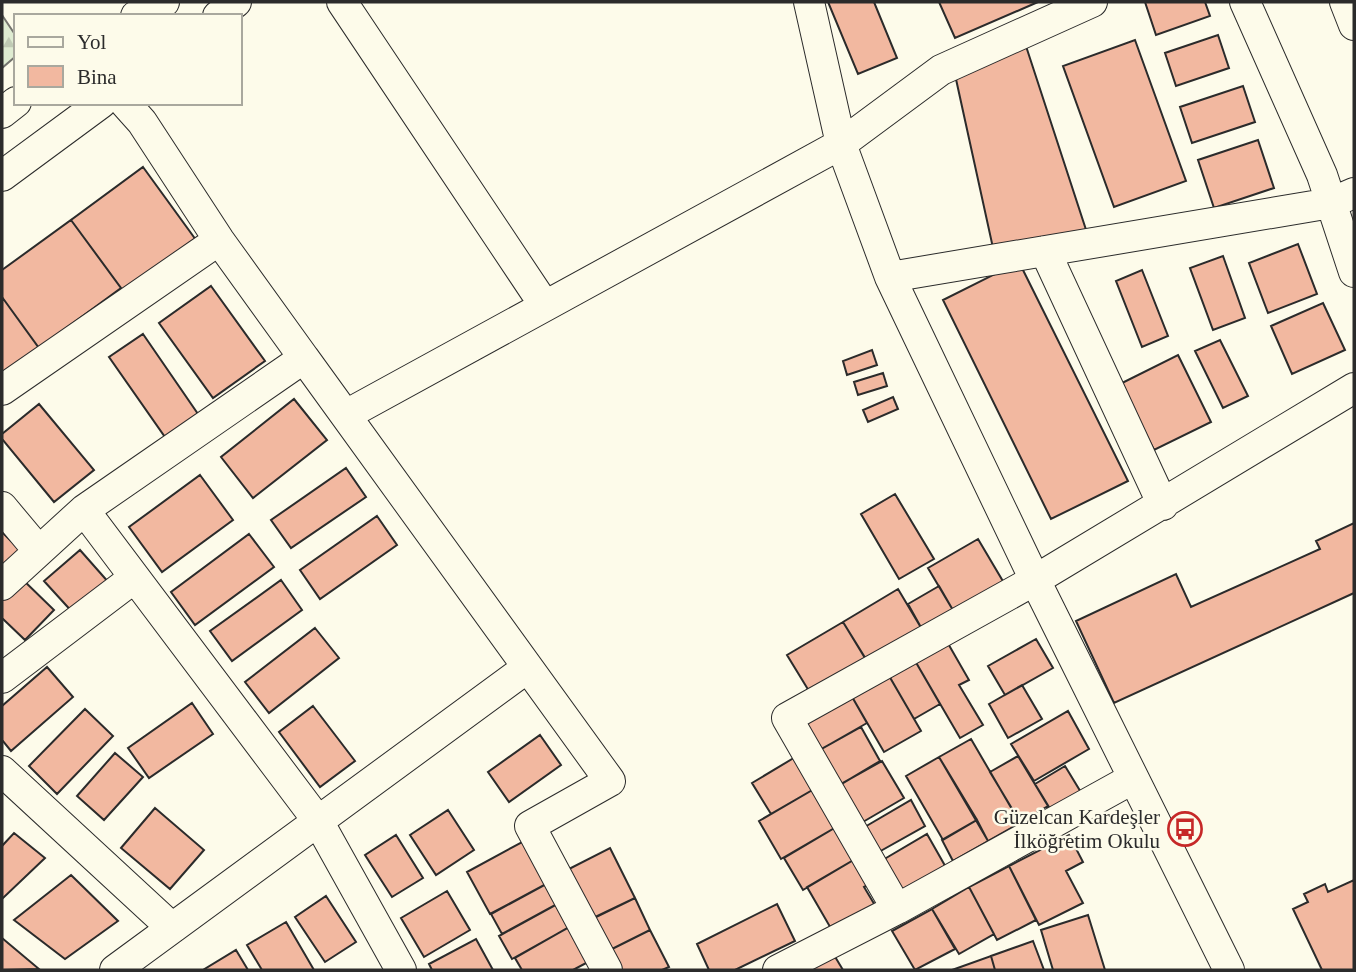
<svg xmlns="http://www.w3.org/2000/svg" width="1356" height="972" font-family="Georgia,serif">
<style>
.forest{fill:url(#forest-firs);stroke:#74746e;stroke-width:2}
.building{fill:#f2b8a0;stroke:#2b2b2b;stroke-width:2}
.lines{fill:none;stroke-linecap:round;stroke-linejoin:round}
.minor-casing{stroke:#2b2b2b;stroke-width:32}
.minor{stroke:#fdfbea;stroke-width:30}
.labels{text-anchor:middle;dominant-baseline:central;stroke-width:5;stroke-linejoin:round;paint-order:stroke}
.poi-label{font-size:21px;fill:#2b2b2b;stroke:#fdfbea;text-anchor:end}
</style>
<defs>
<pattern id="forest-firs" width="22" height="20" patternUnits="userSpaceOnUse" patternTransform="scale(1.75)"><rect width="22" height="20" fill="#deebd1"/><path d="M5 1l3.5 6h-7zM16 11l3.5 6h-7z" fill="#bfcab4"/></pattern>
</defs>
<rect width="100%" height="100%" fill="#fdfbea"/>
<path class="forest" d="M2,15L16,36V56L2,68Z"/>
<path class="building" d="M828,2H874L897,58L858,74Z
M939,2H1038L955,38Z
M1145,2H1205L1210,16L1156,35Z
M1218,35L1229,68L1176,86L1165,53Z
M1024,40L1090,242L995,257L954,70Z
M1135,40L1186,181L1114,207L1063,66Z
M1243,86L1255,122L1192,143L1180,107Z
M1258,140L1274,188L1214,208L1198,160Z
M143,167L196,240L124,292L71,220Z
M71,220L121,288L39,348L2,297V270Z
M1298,244L1317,294L1268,313L1249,263Z
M1223,256L1245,318L1213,330L1190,268Z
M1019,262L1128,481L1051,519L943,300Z
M1142,270L1168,336L1142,347L1116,281Z
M211,286L265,361L213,398L159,323Z
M2,297L39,348L2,379Z
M1323,303L1345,350L1292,374L1271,326Z
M143,334L198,414L165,437L109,357Z
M1220,340L1248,396L1223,408L1195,351Z
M872,350L877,365L847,375L843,361Z
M1178,355L1211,422L1154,450L1120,384Z
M883,373L887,386L858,395L854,382Z
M893,397L898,409L868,422L863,410Z
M294,399L327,440L253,498L221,457Z
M39,404L94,470L54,502L2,439V434Z
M346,468L366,497L291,548L271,520Z
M200,475L233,520L162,572L129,527Z
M895,494L934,559L899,579L861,514Z
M377,516L397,545L320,599L300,570Z
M1354,523V593L1114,703L1076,621L1176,574L1191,607L1320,549L1316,541Z
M2,532L23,553L2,573Z
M249,534L274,567L195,625L171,592Z
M978,539L1004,583L954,612L928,568Z
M80,550L110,584L75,615L44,581Z
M19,576L54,610L25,640L2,618V594Z
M281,580L302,610L232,661L210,631Z
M939,586L954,612L923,631L908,604Z
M898,589L923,631L869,664L843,622Z
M843,622L868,663L812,696L787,655Z
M315,628L339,658L269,713L245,682Z
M1036,639L1053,668L1005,695L988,666Z
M946,640L969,680L959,685L983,725L960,738L914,659Z
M914,659L940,704L914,719L888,674Z
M47,667L73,697L11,751L2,740V706Z
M888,674L921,731L884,752L851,695Z
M1022,685L1042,719L1008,738L989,704Z
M851,695L867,723L818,751L802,723Z
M192,703L213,734L149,778L128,748Z
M313,706L355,761L320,787L279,732Z
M85,709L113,736L57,794L29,766Z
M1068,711L1089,749L1034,781L1011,744Z
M861,727L880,761L838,786L818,751Z
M540,735L561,765L509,802L488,772Z
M971,739L1020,823L988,841L939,757Z
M115,753L143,777L104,820L77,796Z
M802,753L821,785L771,814L752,783Z
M1018,756L1048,806L1020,822L990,772Z
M939,757L977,820L943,840L906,776Z
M882,761L904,798L856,826L834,788Z
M1065,766L1082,794L1052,812L1035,784Z
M821,785L843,823L781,859L759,821Z
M911,800L925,826L877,853L863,828Z
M155,808L204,850L170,889L121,848Z
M448,810L474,850L436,875L410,835Z
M977,820L988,841L953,861L942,840Z
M843,823L862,855L803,890L784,858Z
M14,833L45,858L2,899V846Z
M927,834L948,871L902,898L881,861Z
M396,835L423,878L392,897L365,855Z
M1069,835L1083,862L1066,871L1083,903L1039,925L1009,866Z
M524,841L548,883L490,914L467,872Z
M610,848L635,898L589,920L565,871Z
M862,855L877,880L864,887L876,907L833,932L807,887Z
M1009,866L1036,920L997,940L969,887Z
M71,875L118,921L65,959L14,920Z
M1354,880V970H1322L1293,909L1308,902L1304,894L1325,884L1328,892Z
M548,883L559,903L502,934L491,914Z
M969,887L994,934L959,954L932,909Z
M447,891L470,930L424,957L401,918Z
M326,896L356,942L325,962L295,917Z
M635,898L650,930L610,950L594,918Z
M559,903L571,926L512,959L499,936Z
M777,904L795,941L735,970H709L697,944Z
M932,909L955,949L915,970L892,931Z
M1088,915L1105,970H1053L1041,930Z
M286,922L314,970H262L247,945Z
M571,926L590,961L573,970H522L515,958Z
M650,930L669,967L662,970H619L610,950Z
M2,938L39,969L2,970Z
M476,939L493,970H432L429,964Z
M1033,941L1044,970H995L991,956Z
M236,950L248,970H203Z
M834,955L843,970H808Z
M991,956L995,970H952Z"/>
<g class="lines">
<g class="minor-casing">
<path id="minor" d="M342,2L545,306
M809,2L841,144L890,277L1035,580L1229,970
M1245,2L1322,175L1354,272
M1345,2L1354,25
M136,16L164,2
M218,16L236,2
M2,113L16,102
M2,176L101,103
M1045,251L1163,505
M890,277L1331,203L1354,193
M304,358L610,781L530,826L607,970
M2,390L219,240
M346,415L841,144L941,70L1092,2
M2,507L38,550
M84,510L318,821L401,970
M2,585L84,510L304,358L219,240L142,122L125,103
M2,678L134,578
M2,771L172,928
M897,909L787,718L1035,580L1354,388
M115,970L527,668
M778,970L897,909L1132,779"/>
</g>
<use href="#minor" class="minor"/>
</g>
<defs>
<g id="bus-ring" transform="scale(1.75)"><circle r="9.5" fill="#fdfbea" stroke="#c62828" stroke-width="1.5"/><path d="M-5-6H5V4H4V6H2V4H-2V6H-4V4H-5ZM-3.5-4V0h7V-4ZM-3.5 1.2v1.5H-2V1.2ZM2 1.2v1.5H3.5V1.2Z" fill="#c62828"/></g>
</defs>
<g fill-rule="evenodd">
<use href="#bus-ring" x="1185" y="829"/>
</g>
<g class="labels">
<g class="poi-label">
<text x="1160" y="817">Güzelcan Kardeşler<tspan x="1160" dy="24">İlköğretim Okulu</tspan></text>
</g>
</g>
<rect width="1356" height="972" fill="none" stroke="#2b2b2b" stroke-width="7"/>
<rect x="14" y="14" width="228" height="91" fill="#fdfbea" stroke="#a9a89e" stroke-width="2"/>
<rect x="28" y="37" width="35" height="10" fill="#fdfbea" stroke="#a9a89e" stroke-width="2"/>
<text x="77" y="49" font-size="21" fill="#2b2b2b">Yol</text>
<rect x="28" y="66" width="35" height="21" fill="#f2b8a0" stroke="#a9a89e" stroke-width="2"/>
<text x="77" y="84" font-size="21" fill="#2b2b2b">Bina</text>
</svg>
